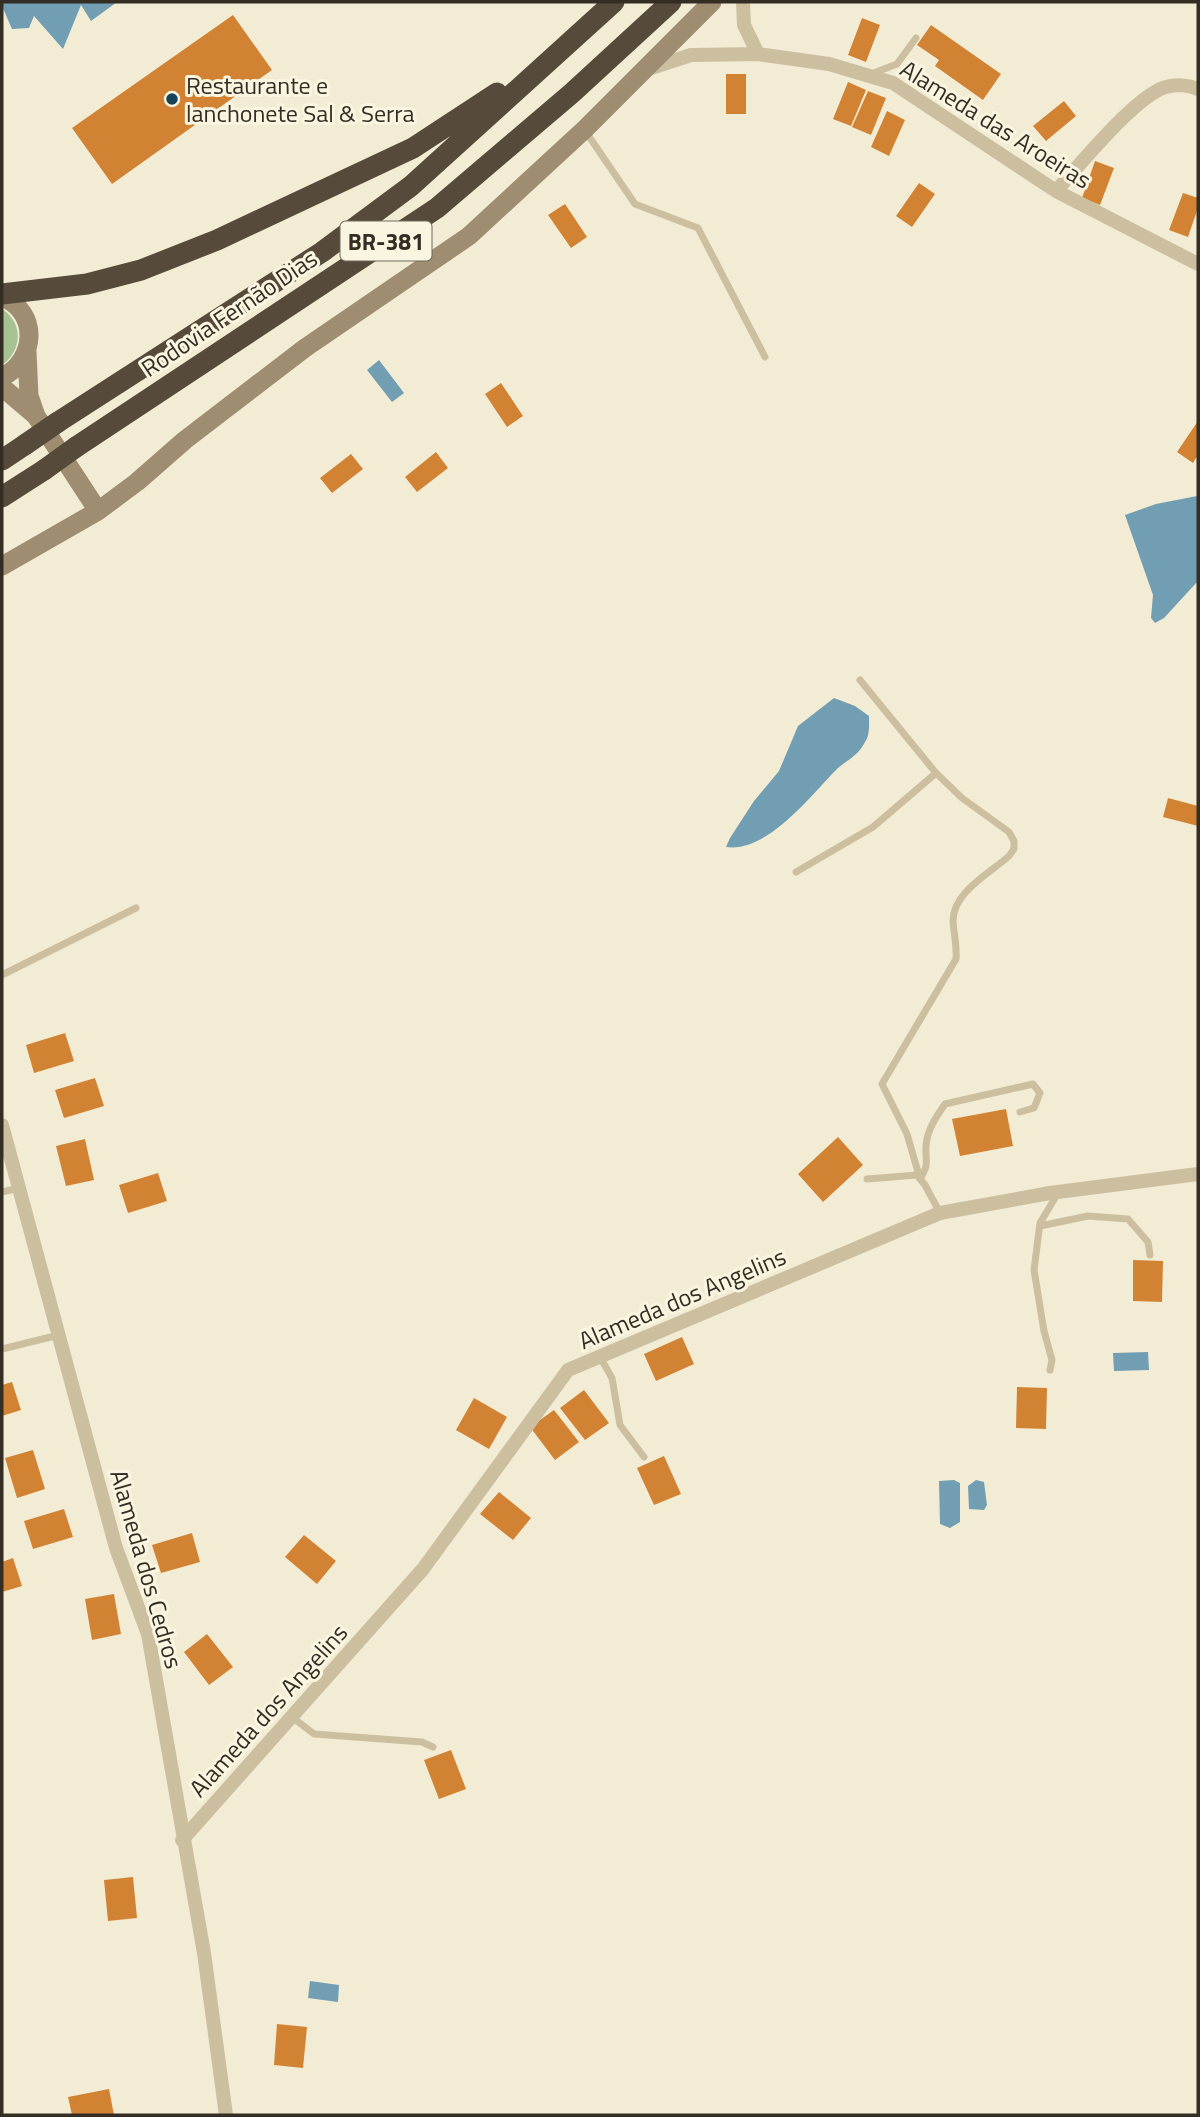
<svg xmlns="http://www.w3.org/2000/svg" width="1200" height="2117" font-family="'Titillium Web',sans-serif">
<style>
.green{fill:#a6c293}
.water{fill:#719eb2}
.building{fill:#d18333}
.lines{fill:none;stroke-linecap:round;stroke-linejoin:round}
.lane{stroke:#cbbf9f;stroke-width:7}
.street{stroke:#cbbf9f;stroke-width:14}
.secondary{stroke:#9f8d71;stroke-width:19}
.highway{stroke:#564a3a;stroke-width:21}
.highway-bridge{stroke:#564a3a;stroke-width:21}
.poi-dot{fill:#164358;stroke:#faf5e0;stroke-width:2.5}
.labels{text-anchor:middle;dominant-baseline:central;stroke-width:6;stroke-linejoin:round;paint-order:stroke}
.shield{fill:#faf5e0;stroke:#6f695c;stroke-width:2}
.shield-label{font-size:23px;font-weight:bold;fill:#342d24}
.poi-label{font-size:24px;fill:#342d24;stroke:#faf5e0;text-anchor:start}
.street-label{font-size:24px;fill:#342d24;stroke:#faf5e0}
</style>
<rect width="100%" height="100%" fill="#f3ecd4"/>
<path class="green" d="M2,309C24,323 22,351 2,365Z"/>
<path class="water" d="M3,2H117L91,21L81,5L63,49L34,16L29,28L12,29L2,6Z
M379,360L404,393L392,402L367,370Z
M1197,496L1198,581L1164,618L1155,623L1151,618L1153,595L1125,515L1156,504Z
M834,698L855,706L869,716C869,724 870,735 865,742C857,758 845,760 834,772C809,798 766,853 726,847L730,838L754,801L779,771L798,726Z
M1148,1352L1149,1370L1114,1371L1113,1353Z
M954,1480L960,1483V1522L950,1528L940,1524L939,1481Z
M976,1480L984,1482L987,1505L984,1510L969,1509L968,1486Z
M310,1981L339,1985L338,2002L308,1998Z"/>
<path class="building" d="M233,15L272,70L112,184L72,128Z
M862,18L880,25L866,62L848,55Z
M931,25L1001,74L983,100L935,66L939,60L917,45Z
M726,74H746V114H726Z
M848,82L866,90L851,126L833,119Z
M868,91L886,98L871,135L852,127Z
M1064,101L1076,116L1046,141L1033,126Z
M887,111L905,120L889,156L871,147Z
M1095,161L1114,168L1100,205L1082,198Z
M919,183L935,194L912,227L896,216Z
M1183,193L1198,198V208L1188,237L1169,230Z
M565,204L587,237L571,248L548,215Z
M501,383L523,416L507,427L485,394Z
M1198,421V455L1193,463L1177,452Z
M436,452L448,468L417,492L405,477Z
M351,454L363,469L332,493L320,478Z
M1168,798L1198,806V826L1163,817Z
M65,1033L74,1061L34,1073L26,1045Z
M95,1078L104,1106L64,1118L55,1090Z
M1006,1109L1013,1146L960,1156L952,1119Z
M838,1137L863,1165L823,1202L798,1174Z
M85,1139L94,1180L66,1186L56,1146Z
M158,1173L167,1201L128,1213L119,1185Z
M1133,1260L1163,1261L1162,1302L1133,1301Z
M682,1337L694,1364L656,1381L644,1354Z
M12,1382L21,1410L2,1416V1385Z
M1017,1387L1047,1388L1046,1429L1016,1428Z
M584,1390L609,1423L585,1440L560,1408Z
M474,1398L507,1417L489,1449L456,1430Z
M554,1410L579,1442L555,1460L530,1427Z
M33,1450L45,1489L17,1498L5,1458Z
M664,1456L681,1494L654,1505L637,1468Z
M499,1492L531,1518L513,1540L480,1514Z
M64,1509L73,1537L33,1549L24,1521Z
M192,1533L200,1562L161,1573L152,1545Z
M304,1535L336,1561L317,1584L285,1557Z
M13,1558L22,1586L2,1592V1562Z
M114,1594L121,1634L92,1640L85,1599Z
M207,1634L233,1667L209,1685L184,1652Z
M451,1750L466,1789L439,1799L424,1760Z
M133,1877L137,1918L108,1921L104,1880Z
M277,2024L307,2027L303,2068L274,2065Z
M109,2089L114,2115H72L68,2097Z"/>
<g class="lines">
<path class="lane" d="M871,74L897,64L916,38
M586,132L635,204L698,228L765,357
M860,680L936,773L962,798L1009,832L1014,841V849L1009,856C990,873 953,892 953,921C954,934 957,946 956,959L882,1084L907,1134L920,1179
M796,872L873,827L936,773
M2,975L136,908
M867,1179L917,1175L925,1185L940,1213
M920,1179C930,1162 925,1164 926,1146C927,1130 936,1117 945,1104L1033,1084L1040,1093L1034,1108L1020,1112
M2,1192L19,1188
M1040,1226L1088,1216L1128,1219L1148,1242L1150,1255
M2,1349L59,1335
M600,1357L612,1378L620,1425L644,1457
M1050,1370L1052,1360L1044,1331L1034,1270L1040,1223L1058,1193
M292,1717L314,1734L422,1742L433,1747"/>
<path class="street" d="M743,2L744,25L758,54
M648,69L691,55L758,54L829,64L893,83L1056,191L1198,264
M1056,191C1079,166 1136,95 1166,87C1176,84 1189,85 1198,89
M2,1125L116,1548L148,1634L204,1953L226,2115
M182,1840L423,1569L568,1370L940,1213L1050,1193L1198,1174"/>
<path class="secondary" d="M2,297C40,312 36,361 2,377
M27,352L29,396L36,416L98,511
M2,387L35,415
M2,566L98,511L137,482L185,440L305,348L469,236L585,129L712,2"/>
<path class="highway" d="M2,294L87,284L141,270L217,240L413,148L497,93
M58,422L322,252L411,186L614,2
M76,447L437,208L572,93L671,2
M2,460L26,444
M2,497L44,470"/>
<path class="highway-bridge" d="M26,444L58,422
M44,470L76,447"/>
</g>
<circle class="poi-dot" cx="172" cy="99" r="7"/>
<g class="labels">
<rect class="shield" x="340.5" y="221.5" width="91" height="39" rx="5"/>
<g class="shield-label">
<text x="386" y="241">BR-381</text>
</g>
<g class="poi-label">
<text x="186" y="85">Restaurante e<tspan x="186" dy="28">lanchonete Sal &amp; Serra</tspan></text>
</g>
<g class="street-label">
<text transform="translate(996 124) rotate(32)">Alameda das Aroeiras</text>
<text transform="translate(229 313) rotate(-34)">Rodovia Fernão Dias</text>
<text transform="translate(682 1298) rotate(-23)">Alameda dos Angelins</text>
<text transform="translate(147 1569) rotate(74)">Alameda dos Cedros</text>
<text transform="translate(268 1710) rotate(-48)">Alameda dos Angelins</text>
</g>
</g>
<rect width="1200" height="2117" fill="none" stroke="#342d24" stroke-width="7"/>
</svg>
